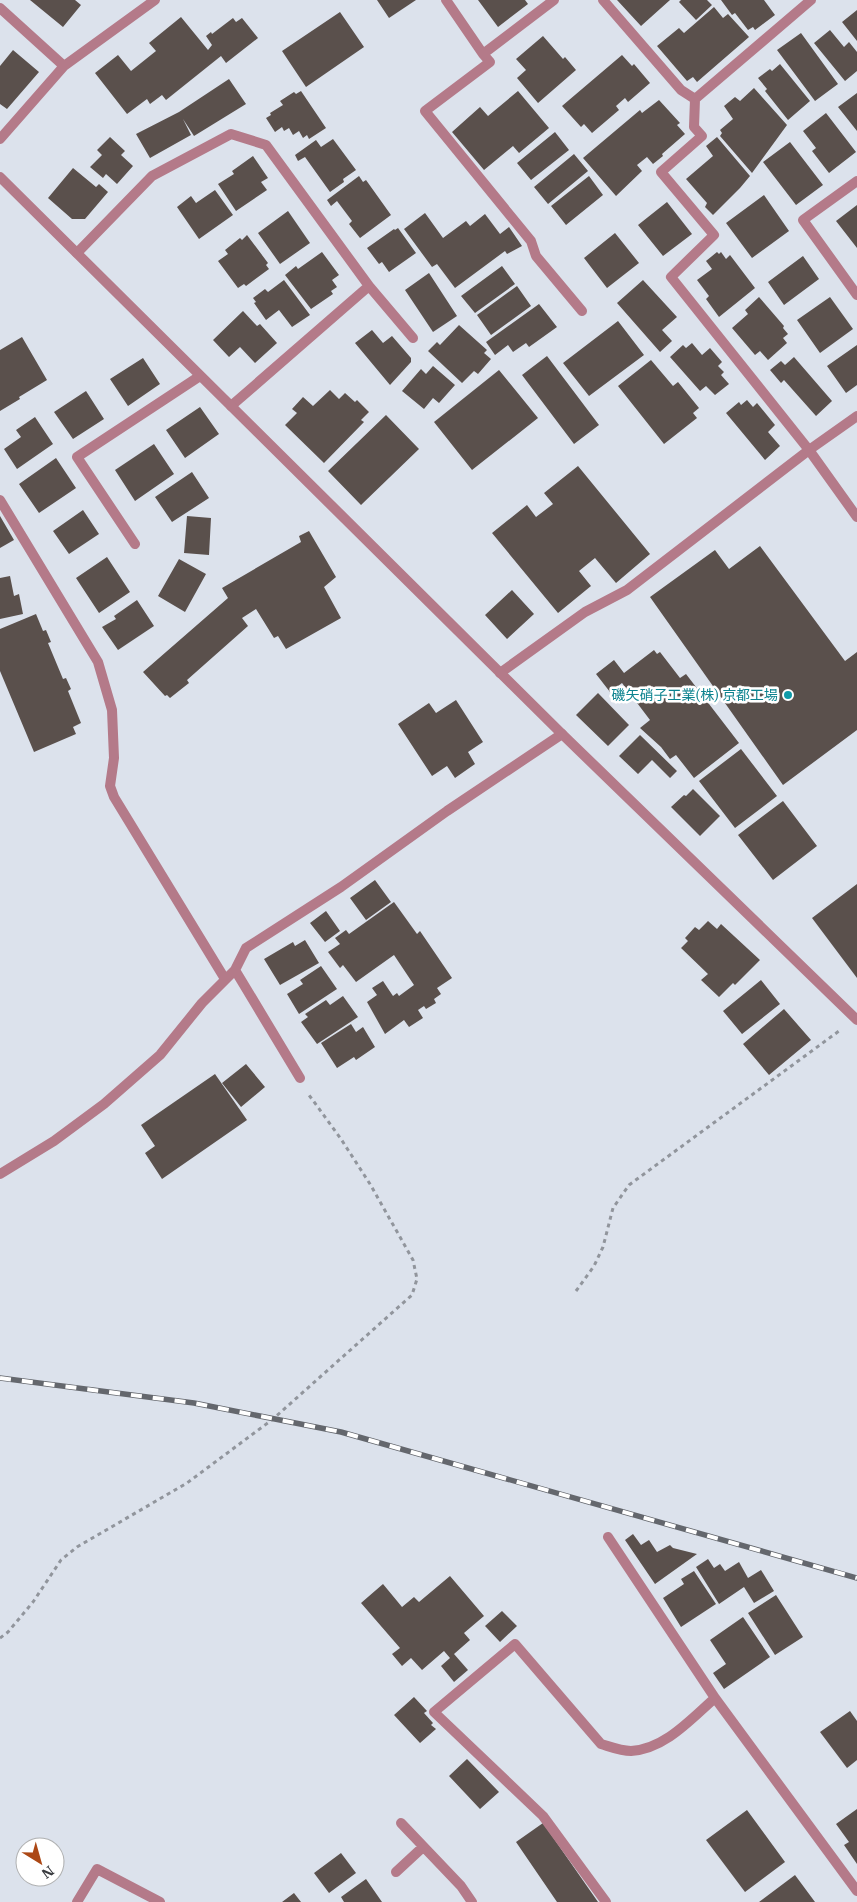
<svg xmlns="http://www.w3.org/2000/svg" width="857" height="1902" font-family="'IBM Plex Serif','Noto Sans JP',serif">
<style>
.building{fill:#5a504c}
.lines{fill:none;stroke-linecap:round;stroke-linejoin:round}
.path{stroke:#91959c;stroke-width:3;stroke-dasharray:4 4;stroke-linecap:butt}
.minor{stroke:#b47a89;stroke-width:10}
.tertiary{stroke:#b47a89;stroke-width:10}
.rail-casing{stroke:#64676d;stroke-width:5.5}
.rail{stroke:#fff;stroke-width:4;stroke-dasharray:11;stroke-linecap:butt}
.culture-dot{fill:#0f9aa8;stroke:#fff;stroke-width:2}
.labels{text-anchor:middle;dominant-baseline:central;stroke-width:5;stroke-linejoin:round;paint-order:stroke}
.culture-label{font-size:14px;fill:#0d838f;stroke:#fff;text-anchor:end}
</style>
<rect width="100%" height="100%" fill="#dce2ec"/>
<path class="building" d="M30,0H75L81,5L63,27Z
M377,0H416L389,18Z
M478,0H525L528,4L498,27Z
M617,0H670L641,26Z
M681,0H707L712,5L696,20L679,2Z
M721,0H764L775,15L755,30L753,27L748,30L735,13L732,15Z
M714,7L723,18L728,14L749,37L697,82L693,77L687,81L657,46L679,28L684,33Z
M857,10V41L842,22Z
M340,12L364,47L306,87L282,51Z
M181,17L208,50L212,45L206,36L211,32L212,34L233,18L236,22L242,18L258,38L226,63L221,56L166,100L162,95L150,104L147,99L127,114L95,73L118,55L131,71L156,51L149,43Z
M830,30L844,47L849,42L857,52V71L845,81L814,43Z
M801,33L838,84L815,101L777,50Z
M543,36L563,59L565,57L576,70L538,103L517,78L526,70L516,59Z
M13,50L39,72L7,109L0,104V66Z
M622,55L632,66L634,64L650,83L628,102L625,98L616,106L619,110L592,133L584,124L581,127L562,106Z
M780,64L810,101L788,120L765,91L767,89L758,78L770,69L772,71Z
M229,79L246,104L194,136L183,119L191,135L150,158L136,134L179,112Z
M754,88L787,125L752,173L720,136L722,133L720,130L733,119L724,106L735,97L740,101Z
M301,91L326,128L309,139L307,135L303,138L299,131L293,135L289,128L284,131L282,127L275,132L266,118L271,115L270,113L283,105L280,101L294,92L296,94Z
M518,91L549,128L519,153L513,146L484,170L452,132L480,107L488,116Z
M857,93V131L838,107Z
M659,100L680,123L677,125L685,134L662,154L663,156L653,164L647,157L637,165L642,171L616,196L583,158L640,110L642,113Z
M826,113L856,152L829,173L812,151L816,148L803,131Z
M555,132L569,150L531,180L517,163Z
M110,137L125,151L121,155L133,166L117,184L106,174L103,178L90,167L102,155L97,150Z
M717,137L750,176L740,188L713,215L705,207L707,203L686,179L713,156L706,146Z
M333,139L356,170L343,179L344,182L330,192L305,157L298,161L295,155L316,140L321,147Z
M790,142L823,185L796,205L763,162Z
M574,154L588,171L548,204L534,187Z
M253,156L268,178L261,182L267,190L236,211L218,184L234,174L232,171Z
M73,168L96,187L99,184L108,192L85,219H72L48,198Z
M359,176L363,182L366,180L391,215L360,238L349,224L352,221L337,201L331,206L327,200Z
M589,176L603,195L566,225L551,206Z
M215,190L233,215L199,239L177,207L191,196L196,203Z
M764,195L789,231L752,258L726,223Z
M667,202L692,234L663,256L638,225Z
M857,205V248L836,221Z
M288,211L310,243L280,264L258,233Z
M425,213L443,238L466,221L470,226L485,214L500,234L509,227L522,246L507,254L505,251L455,288L437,264L432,267L404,229Z
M398,228L416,253L389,272L382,262L379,264L367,248L394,229L395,230Z
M615,233L639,263L607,288L584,258Z
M247,235L268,263L266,265L269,269L246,286L244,284L238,288L218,261L228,254L225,250L240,238L242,240Z
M322,252L339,275L332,280L337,287L331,291L333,294L311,309L285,275L296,266L298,269Z
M717,252L719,254L721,252L726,259L730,255L755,288L719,317L706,299L709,296L697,280L712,269L706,261Z
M803,256L819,279L784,305L768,282Z
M502,266L515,284L475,313L461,296Z
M429,273L457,316L433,332L405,290Z
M284,280L310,315L292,327L279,310L266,320L254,303L256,302L253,298L265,289L268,292Z
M643,280L677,317L662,330L672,341L660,352L617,303Z
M517,286L531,306L491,335L477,315Z
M759,297L784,326L783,328L788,334L783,338L787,343L768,360L760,351L755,355L732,328L748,314L745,310Z
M830,297L853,329L820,353L797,320Z
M539,304L557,327L529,347L526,343L513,352L508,345L495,355L486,342Z
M243,311L257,326L260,324L277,343L255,363L240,347L229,357L213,340Z
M618,321L644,355L589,396L563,363Z
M459,325L487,350L484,353L491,359L478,374L474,371L462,383L428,351L437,342L440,345Z
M372,330L383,343L392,336L411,358V362L390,385L355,343Z
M22,337L47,380L19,397L20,399L0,411V350Z
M692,343L702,355L710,348L722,362L718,366L724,372L721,375L729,384L715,395L706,386L700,391L670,357L683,345L686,348Z
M857,345V385L846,393L827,366Z
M547,356L599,425L574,444L522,375Z
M794,357L832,401L816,416L784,380L781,383L770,370L781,361L785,365Z
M143,358L160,384L128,406L110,379Z
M651,360L673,386L678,382L699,408L693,413L697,418L664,444L618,386Z
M433,366L455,385L439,403L433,398L424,409L402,391L421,369L426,374Z
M499,370L538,418L472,470L434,422Z
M330,390L339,399L345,393L355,402L357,400L369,412L361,420L364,422L324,463L285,425L297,413L292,409L303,397L313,406Z
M86,391L104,419L73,439L54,412Z
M747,400L753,407L757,403L775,425L768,432L780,446L765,460L726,413L739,402L741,405Z
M200,407L219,434L185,458L166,430Z
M386,415L419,449L361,505L328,471Z
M35,417L53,444L17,469L4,449L21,437L16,430Z
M154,444L174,474L135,501L115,470Z
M56,458L76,488L39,513L19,484Z
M578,466L650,554L616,583L595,558L579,571L591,586L558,613L492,533L527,505L536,517L553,504L544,493Z
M192,472L209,498L172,522L155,497Z
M83,510L99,534L69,554L53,531Z
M0,516L14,540L0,548Z
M187,516L211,518L209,555L184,553Z
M309,531L336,577L324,587L341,618L286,649L278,636L274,638L256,609L242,618L248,626L187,680L189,683L170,698L167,695L165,696L143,672L228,598L222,588L301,542L299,536Z
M760,546L845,661L857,652V730L783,785L650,597L715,550L729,569Z
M107,557L130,592L99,613L76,578Z
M179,559L206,574L185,612L158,596Z
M10,576L14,596L19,594L23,614L0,619V578Z
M512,590L534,614L507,639L485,615Z
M137,600L154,626L118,650L102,627L116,619L114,616Z
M36,614L43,631L46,630L51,642L48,643L63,679L66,678L71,689L68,691L81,723L73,727L76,734L34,752L0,671V629Z
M654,650L657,654L660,652L680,678L686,674L739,743L694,778L676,755L670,759L661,747L640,728L650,720L622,683L610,692L596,674L614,660L624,673Z
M598,693L629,725L608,746L576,715Z
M456,700L483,742L468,752L475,764L455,778L447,766L432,776L398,724L429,703L436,713Z
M640,735L677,771L670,778L652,760L638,774L619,756Z
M741,749L777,796L735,828L699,781Z
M693,789L720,816L700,836L671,807L684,795L686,796Z
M783,801L817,846L773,880L738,835Z
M375,880L391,902L366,920L350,898Z
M857,884V978L812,918Z
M394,902L417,934L420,931L452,978L437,988L441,994L434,999L436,1003L426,1009L424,1006L418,1010L423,1018L409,1027L404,1020L385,1034L367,1002L377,995L372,988L383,981L393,996L397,993L399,996L414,985L394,955L356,982L343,965L340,968L328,952L340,944L335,938L346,930L349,934Z
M326,911L340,931L325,942L310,923Z
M708,921L717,929L721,924L760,960L735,985L733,983L719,997L701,980L708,974L681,948L688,941L685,938L695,927L699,930Z
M305,940L319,963L280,985L264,959L293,942L295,946Z
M321,966L337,989L299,1014L287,994L303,984L300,980Z
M761,980L780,1004L742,1034L723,1011Z
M343,996L358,1017L317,1044L301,1022L308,1017L305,1014L326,1000L330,1005Z
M784,1009L811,1040L769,1075L743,1044Z
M351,1024L356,1032L363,1027L375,1047L356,1060L354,1057L337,1068L321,1043Z
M246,1064L265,1087L241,1107L222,1083Z
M215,1074L247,1120L162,1179L145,1153L155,1146L141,1125Z
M633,1534L641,1545L649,1540L657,1552L670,1545L673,1548L697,1554L655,1584L625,1540Z
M708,1559L714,1568L720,1564L725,1571L739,1562L748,1578L761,1570L774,1591L754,1603L744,1587L719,1604L696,1567Z
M694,1571L716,1604L681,1627L663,1598L684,1584L681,1579Z
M450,1576L484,1616L464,1633L470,1640L454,1654L468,1670L454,1682L441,1666L450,1658L444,1651L422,1670L411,1658L402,1666L392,1654L400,1648L361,1603L383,1584L402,1607L414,1597L419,1602Z
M776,1595L803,1637L775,1655L748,1613Z
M502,1611L517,1626L500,1642L485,1626Z
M743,1617L770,1657L724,1689L713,1673L726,1664L710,1640Z
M414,1697L427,1711L424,1713L433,1723L431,1725L436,1729L420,1743L394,1715Z
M850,1711L857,1721V1760L847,1768L820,1732Z
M467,1759L499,1792L480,1809L449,1776Z
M857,1809V1864L844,1845L849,1842L836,1824Z
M747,1810L785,1862L745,1892L706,1840Z
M543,1823L598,1902H557L516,1842Z
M341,1853L356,1873L329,1893L314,1873Z
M795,1875L815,1902H759Z
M366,1879L382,1902H344L341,1897Z
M294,1893L301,1902H282Z"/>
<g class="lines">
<path class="path" d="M576,1291L594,1266L603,1247L613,1208L629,1185L839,1031
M0,1638L8,1632L33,1602L61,1560L77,1547L187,1483L273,1419L412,1295L417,1279L413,1260L370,1184L341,1139L309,1095"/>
<path class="minor" d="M446,0L483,54L554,0
M603,0L681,90L695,99L811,0
M0,8L64,66
M483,54L490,62L425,111L531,241L536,256L582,311
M695,99L694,127L702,136L661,172L714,235L671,277L809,450L857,517
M0,139L64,66L155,0
M857,181L803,220L857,295
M77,253L152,176L231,134L266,145L369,286L413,338
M231,406L369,286
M0,500L98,662L112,710L114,758L110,786L114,797L225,979
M135,544L77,457L200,376
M500,673L585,612L627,590L809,450L857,416
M235,970L300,1078
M0,1174L54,1141L104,1104L160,1055L202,1003L235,970L246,948L341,887L447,811L562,734
M608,1537L715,1698L857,1891
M401,1823L461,1886L472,1902
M396,1872L423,1847
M77,1902L97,1869L160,1902
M606,1902L543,1816L434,1712L515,1644L601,1744C611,1747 621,1751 631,1751C665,1749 691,1719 715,1698"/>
<path class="tertiary" d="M0,177L562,734L857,1020"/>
<g class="rail-casing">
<path id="rail" d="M0,1378L194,1403L341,1432L857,1578"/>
</g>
<use href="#rail" class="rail"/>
</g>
<circle class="culture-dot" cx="788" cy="695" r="5"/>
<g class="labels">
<g class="culture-label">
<text x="778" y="695">磯矢硝子工業(株) 京都工場</text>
</g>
</g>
<g transform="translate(40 1862) rotate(143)"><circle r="24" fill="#ffffff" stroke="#b0b1b2"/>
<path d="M0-4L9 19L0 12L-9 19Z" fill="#ac4815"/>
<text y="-8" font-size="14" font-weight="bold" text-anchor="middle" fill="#393b3f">N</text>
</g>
</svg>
